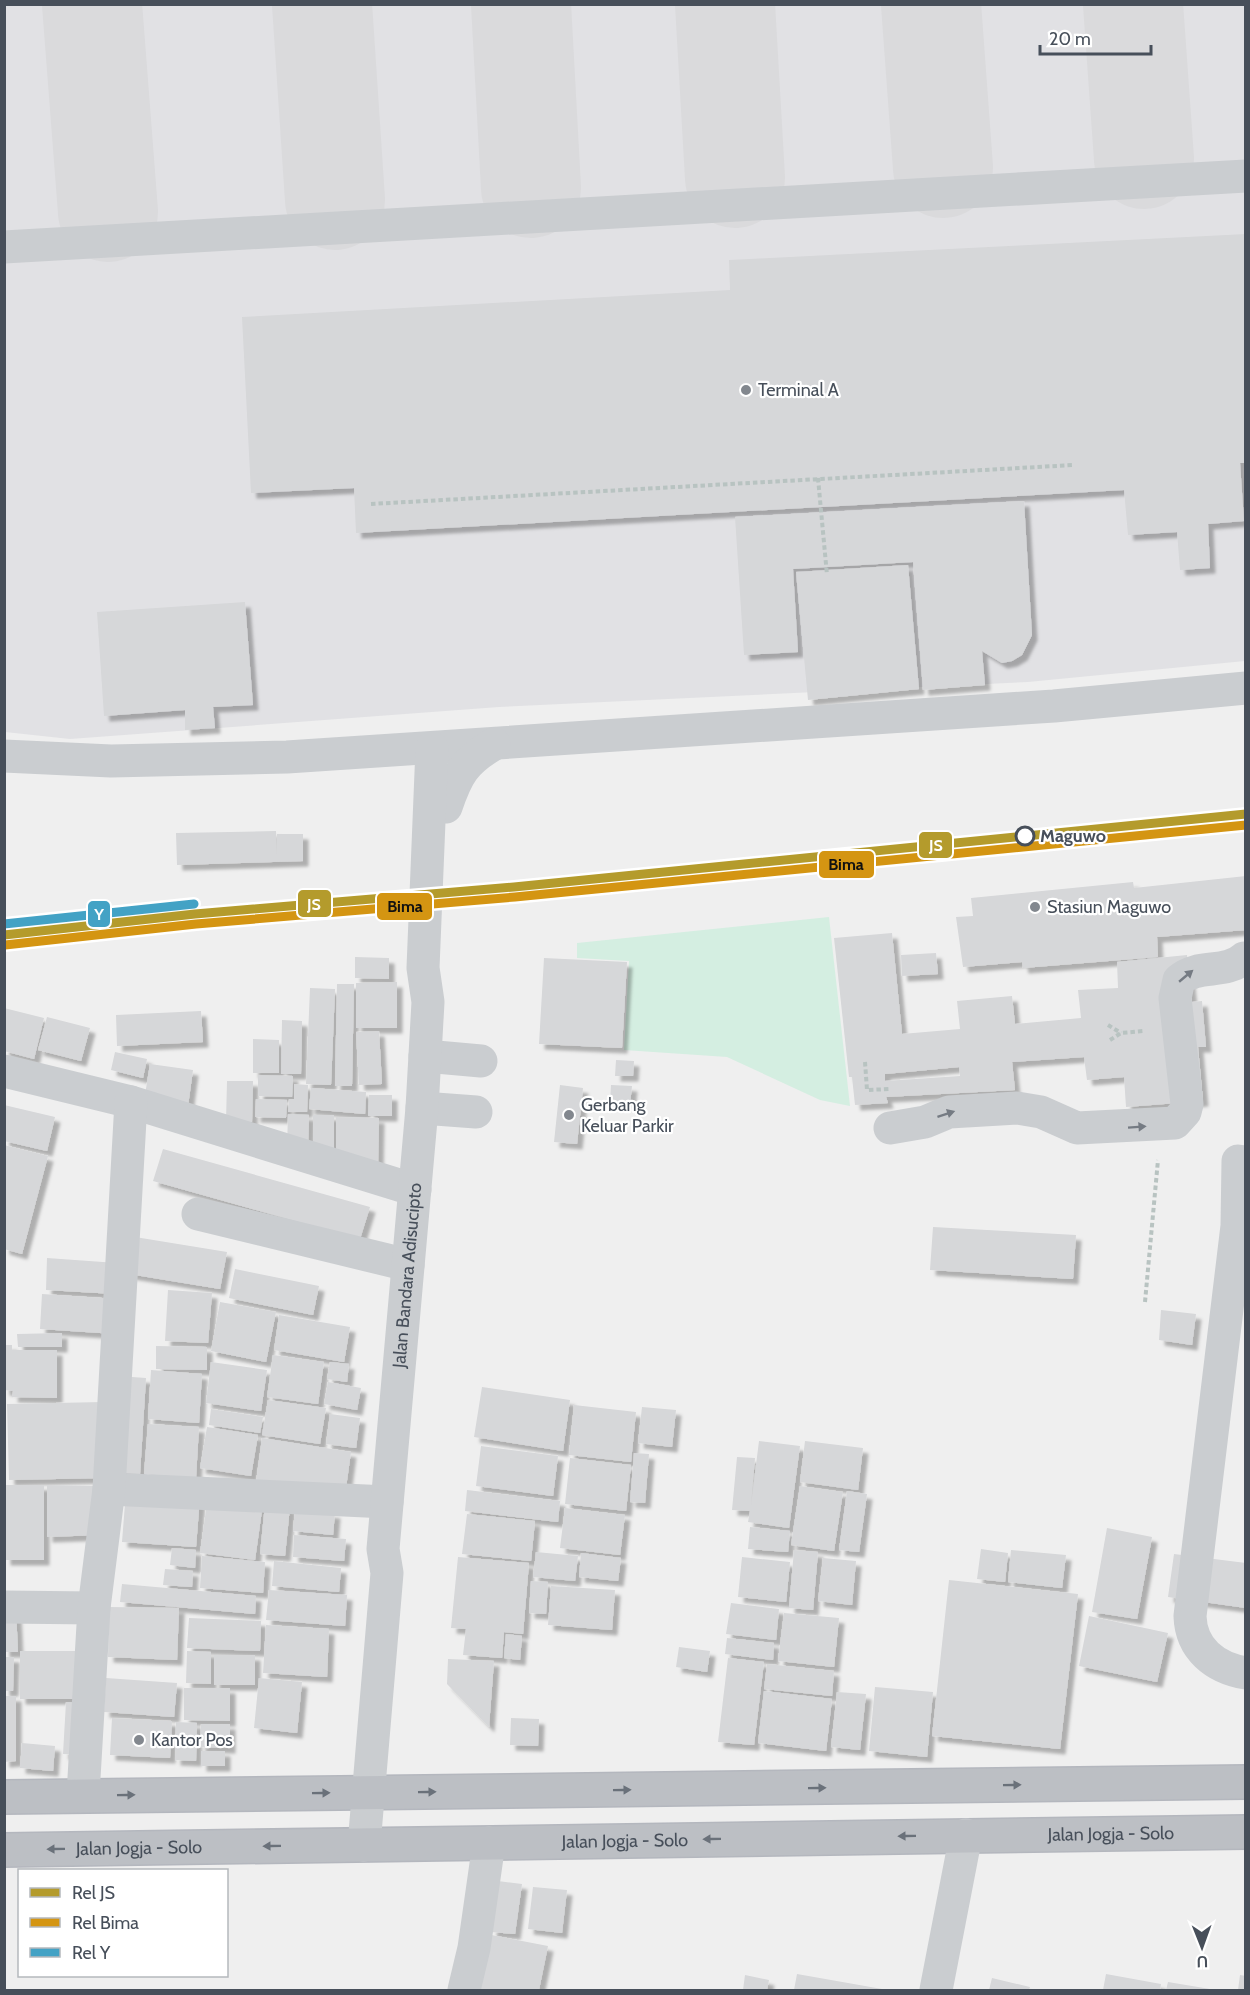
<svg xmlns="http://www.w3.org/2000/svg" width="1250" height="1995" font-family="Cabin,sans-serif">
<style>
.airport{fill:#e1e1e4}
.green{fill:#d4eee1}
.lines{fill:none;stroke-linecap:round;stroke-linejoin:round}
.taxiway{stroke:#dadadc;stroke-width:100}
.building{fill:#d6d7d9;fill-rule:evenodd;filter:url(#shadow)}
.highway-casing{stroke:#b4b7be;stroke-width:36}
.path{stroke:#b8c3c1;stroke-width:4;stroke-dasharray:4.5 3;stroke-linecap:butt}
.minor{stroke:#cacdd0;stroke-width:33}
.highway{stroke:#bcbfc4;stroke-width:33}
.rail-1-casing{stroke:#fff;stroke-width:14}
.rail-2-casing{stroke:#fff;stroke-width:14}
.rail-3-casing{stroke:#fff;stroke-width:14}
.rail-1{stroke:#b49b2c;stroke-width:9}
.rail-2{stroke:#d49512;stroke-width:9}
.rail-3{stroke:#43a2c5;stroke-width:9}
.oneway{fill:#757b83}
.oneway2{fill:#6a717a}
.poi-dot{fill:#82878e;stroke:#fff;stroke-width:2}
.stop-dot{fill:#fff;stroke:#474f5a;stroke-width:3}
.labels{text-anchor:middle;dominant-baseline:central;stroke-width:4.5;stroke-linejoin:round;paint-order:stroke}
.poi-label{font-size:18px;fill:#474f5a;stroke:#fff;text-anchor:start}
.stop-label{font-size:18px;font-weight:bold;fill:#474f5a;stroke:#fff;text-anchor:start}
.street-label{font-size:18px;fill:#474f5a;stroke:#fff}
.line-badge{stroke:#fff;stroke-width:2}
.badge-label{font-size:16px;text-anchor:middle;font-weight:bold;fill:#fff}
.pale-badge-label{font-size:16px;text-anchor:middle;font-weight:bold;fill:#111}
</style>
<defs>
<filter id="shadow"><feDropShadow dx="5.5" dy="5.5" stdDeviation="1.5" flood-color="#0004"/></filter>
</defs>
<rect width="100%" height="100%" fill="#efefef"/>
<path class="airport" d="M5,5H1245V661L1028,682L499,707L70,739L5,732Z"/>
<path class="green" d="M829,917L850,1106L820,1100L727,1057L624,1050L629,961L577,958V943Z"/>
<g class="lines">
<path class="taxiway" d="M92,4L108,212
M322,4L335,200
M521,4L531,188
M725,4L735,178
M931,4L943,168
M1133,4L1144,159"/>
</g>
<path class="building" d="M1246,234V463H1240L1244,521L1208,524L1210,568L1180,570L1177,532L1128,535L1124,490L356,533L354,488L251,493L242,317L730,290L729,260Z
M1024,501L1032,635L1022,655L1012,661L1002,663L982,651L985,685L923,690L913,562L793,569L798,652L744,655L735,517Z
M908,565L919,689L808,700L796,572Z
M245,602L253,705L213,707L215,728L185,730V710L104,716L97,612Z
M276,831L277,855V834H303V861L177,865L176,833Z
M1246,876V930L1157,937L1158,957L1023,968L1022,962L963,967L956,917L973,916L971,898L1133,882L1134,888Z
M892,933L902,1034L960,1029L957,1001L1012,996L1015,1024L1081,1018L1078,990L1118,988L1117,962L1187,955L1192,1002L1202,1001L1206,1047H1198L1203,1101L1126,1107L1124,1077L1087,1080L1084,1057L1012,1062L1015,1090L886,1097L888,1103L855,1105L852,1077H849L834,938ZM959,1067L960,1076L885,1081V1074Z
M936,953L938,974L902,976L901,955Z
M355,957L389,958V979L355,978Z
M544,958L627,962L622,1048L539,1044Z
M397,982V1028H356V983Z
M337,984H354L352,1086H335Z
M310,988L335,989L331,1085L306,1084Z
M4,1008L44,1018L34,1059L4,1051Z
M201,1011L203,1042L117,1046L116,1015Z
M47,1017L90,1028L81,1061L38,1050Z
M282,1020L302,1021L301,1074H281Z
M379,1031L382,1084L359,1085L356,1032Z
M253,1039L279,1040V1073H253Z
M115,1052L147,1059L143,1078L111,1070Z
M616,1060L634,1061L633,1076H615Z
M150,1064L193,1070L188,1106L144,1101Z
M258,1075L293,1076L292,1097L258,1096Z
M227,1081H253L252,1122H226Z
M294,1084L308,1085L307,1112H288L289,1099H294Z
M560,1085L583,1088L577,1144L554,1142Z
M611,1085L632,1086L630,1104L610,1103Z
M311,1088L366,1092L365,1114L309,1109Z
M369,1095H392V1116H368Z
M256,1099L287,1100L286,1118L255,1117Z
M4,1105L55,1117L47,1151L4,1141Z
M288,1114L309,1115L308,1149L287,1148Z
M313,1115H334V1152H313Z
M336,1117L379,1118L378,1166L336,1165Z
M4,1145L48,1156L22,1254L4,1249Z
M163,1149L370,1207L360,1239L153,1181Z
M933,1227L1076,1235L1073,1279L930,1270Z
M135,1237L227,1252L220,1289L129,1274Z
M47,1258L117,1263L115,1294L46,1290Z
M235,1269L319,1286L313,1315L229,1298Z
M168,1290L212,1293L208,1343L165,1341Z
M42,1294L117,1299L115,1334L40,1329Z
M220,1302L276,1312L266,1362L211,1351Z
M1161,1310L1196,1314L1192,1345L1159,1340Z
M279,1315L350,1327L344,1362L274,1350Z
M62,1333V1347H18L17,1334Z
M4,1345H12V1350H57V1398L12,1397L13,1391L4,1390Z
M156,1346L207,1347V1370L156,1369Z
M273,1355L324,1362L318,1404L267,1397Z
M211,1362L267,1370L261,1411L206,1403Z
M330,1362L349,1364L347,1382L327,1379Z
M151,1370L202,1374L199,1423L148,1419Z
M118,1376L146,1378L140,1474L111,1472Z
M328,1382L361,1388L357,1410L324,1404Z
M482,1387L570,1400L563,1451L474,1437Z
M268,1400L326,1408L320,1444L262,1435Z
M103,1402L105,1478L9,1480L7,1404Z
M574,1405L636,1412L631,1462L569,1455Z
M642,1407L676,1410L672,1447L638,1443Z
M211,1409L263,1417L260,1433L209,1425Z
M330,1414L360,1418L356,1448L326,1444Z
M148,1424L199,1427L196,1478L144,1474Z
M207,1427L258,1435L251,1476L200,1468Z
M262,1438L351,1452L345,1495L256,1482Z
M759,1441L800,1446L789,1528L748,1522L750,1511L732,1510L737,1457L755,1458L751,1505Z
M805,1441L863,1448L858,1490L800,1482Z
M481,1446L558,1456L553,1496L476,1486Z
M634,1453L649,1454L645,1503L630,1502Z
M570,1458L631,1465L626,1511L565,1504Z
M5,1485H44V1560H5Z
M47,1485L100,1486V1535L47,1537Z
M800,1486L843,1492L834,1551L791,1545Z
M467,1490L560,1501L558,1522L465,1511Z
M126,1491L200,1497L196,1547L122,1542Z
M847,1491L867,1494L859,1552L839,1550Z
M208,1496L263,1503L255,1560L200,1553Z
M265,1504L290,1507L285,1556L260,1554Z
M565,1508L625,1515L620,1555L560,1548Z
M295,1509L335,1513L333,1535L293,1531Z
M467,1514L535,1521L531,1561L462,1554Z
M750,1527L790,1531L788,1552L748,1549Z
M1107,1528L1152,1537L1137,1619L1092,1612Z
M294,1535L346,1539L344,1561L293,1557Z
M172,1548L196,1550L195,1568L170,1565Z
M981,1549L1008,1553L1005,1582L977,1579Z
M794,1550L818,1552L813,1610L789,1608Z
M1011,1550L1066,1555L1062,1588L1008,1582Z
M536,1552L578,1556L575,1581L533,1577Z
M581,1553L621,1558L618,1581L579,1577Z
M1174,1554L1246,1563V1608L1168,1597Z
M202,1556L265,1562L263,1593L200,1588Z
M458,1557L529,1563L523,1634L504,1632L502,1658L463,1655L466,1629L451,1628Z
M742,1557L790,1562L786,1602L738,1597Z
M823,1558L856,1561L852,1605L818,1601Z
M274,1561L341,1568L339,1592L272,1586Z
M165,1569L193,1571L192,1587L163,1585Z
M949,1580L1078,1594L1060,1749L932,1736Z
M531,1581L548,1582L546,1614L529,1613Z
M122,1584L256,1596L255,1614L120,1602Z
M551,1586L615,1590L612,1630L548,1625Z
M269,1590L347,1595L345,1626L266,1620Z
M731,1603L779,1609L776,1640L726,1634Z
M109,1607L179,1608L177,1660L108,1657Z
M4,1610H16L18,1652H4Z
M784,1613L839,1618L834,1667L778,1661Z
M1089,1616L1168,1633L1157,1682L1079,1666Z
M189,1618L261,1621L260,1651L187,1648Z
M266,1625L329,1629L327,1677L263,1673Z
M506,1634L522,1636L520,1660L504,1658Z
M727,1638L774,1643L773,1660L725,1654Z
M679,1647L710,1651L707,1672L676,1667Z
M20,1651H77V1699H20Z
M187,1651L211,1652V1684L186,1683Z
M214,1655H255V1685H214Z
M4,1657H14L13,1691H4Z
M728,1658L764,1662L754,1745L718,1742Z
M448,1659L494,1661L489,1727L447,1684Z
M767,1664L834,1671L832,1696L764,1689Z
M106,1678L177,1683L174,1717L104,1712Z
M259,1678L302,1682L297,1733L254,1728Z
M875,1687L933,1692L927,1757L869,1751Z
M184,1688H230V1721L184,1720Z
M764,1691L832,1699L826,1751L758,1743Z
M837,1692L866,1694L860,1750L831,1747Z
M4,1696H16V1761L4,1762Z
M66,1702L87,1703L84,1755L63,1754Z
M112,1718L172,1721L170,1758L110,1755Z
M511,1718L539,1719L538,1746L510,1745Z
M176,1722L197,1723L196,1761L175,1760Z
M201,1724H230V1748L200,1747Z
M22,1743L55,1746L53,1771L20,1768Z
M201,1751H225V1766H201Z
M498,1881L522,1884L515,1934L491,1932Z
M533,1887L567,1890L562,1933L528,1929Z
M486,1934L548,1946L539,1990H475Z
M797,1974L882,1989V1990H794Z
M1106,1974L1161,1984L1160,1990H1103Z
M745,1975L769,1980L767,1990H743Z
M1240,1975L1246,1976V1990H1238Z
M992,1978L1030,1987L1029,1990H989Z
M1168,1982L1210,1989V1990H1166Z"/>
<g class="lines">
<g class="highway-casing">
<g id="highway">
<path d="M4,1797L1246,1782"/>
<path id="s2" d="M4,1850L1246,1832"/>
</g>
</g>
<path class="path" d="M818,478L827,575
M371,504L1073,465
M1108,1025L1121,1033
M1110,1040L1121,1033L1143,1031
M865,1062L867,1090L891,1089
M1145,1302L1158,1160"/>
<g class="minor">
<path d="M4,247L1246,176"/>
<path d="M4,756L111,761L287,757L1054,706L1246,688"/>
<path d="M446,807C457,774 464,762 494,744"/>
<path d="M425,1056L481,1061"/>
<path d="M4,1071L131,1102L415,1190"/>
<path d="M422,1108L476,1112"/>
<path d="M890,1128L925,1122L949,1112L1017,1108L1041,1112L1077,1128L1175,1123L1185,1112L1187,1104L1175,998L1179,980C1199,963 1225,975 1244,958"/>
<path d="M1246,1162L1238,1161L1237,1226L1190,1616C1191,1649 1215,1668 1246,1673"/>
<path d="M198,1214L408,1265"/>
<path d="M109,1489L387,1502"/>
<path d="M4,1607L94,1608"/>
<path d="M83,1795L94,1608L109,1489L131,1102"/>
<path id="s1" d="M364,1845L387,1573L383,1549L422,1108L428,1002L423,968L432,748"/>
<path d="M464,1990L474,1948L489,1843"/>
<path d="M936,1990L966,1835"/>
</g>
<use href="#highway" class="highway"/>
<g class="rail-1-casing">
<path id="rail-1" d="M4,935L195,914L514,887L1246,814"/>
</g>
<g class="rail-2-casing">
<path id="rail-2" d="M5,945L196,924L515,897L1246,825"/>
</g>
<g class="rail-3-casing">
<path id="rail-3" d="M4,924L194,904"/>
</g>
<use href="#rail-1" class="rail-1"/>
<use href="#rail-2" class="rail-2"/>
<use href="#rail-3" class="rail-3"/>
</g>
<defs><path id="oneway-solid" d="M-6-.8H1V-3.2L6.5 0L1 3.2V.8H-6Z" transform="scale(1.5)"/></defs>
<g class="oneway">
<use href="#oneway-solid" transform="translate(1186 976) rotate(-40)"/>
<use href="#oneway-solid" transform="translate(946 1114) rotate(-18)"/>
<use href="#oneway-solid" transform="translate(1137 1127) rotate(-4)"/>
</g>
<g class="oneway2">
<use href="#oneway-solid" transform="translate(1012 1785) rotate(-1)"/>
<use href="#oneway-solid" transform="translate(817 1788) rotate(-1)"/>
<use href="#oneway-solid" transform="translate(622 1790) rotate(-1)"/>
<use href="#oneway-solid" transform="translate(427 1792) rotate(-1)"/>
<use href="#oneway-solid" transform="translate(321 1793) rotate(-1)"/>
<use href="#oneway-solid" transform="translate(126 1795) rotate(-1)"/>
<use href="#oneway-solid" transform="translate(907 1836) rotate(179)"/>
<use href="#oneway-solid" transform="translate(712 1839) rotate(179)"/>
<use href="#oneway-solid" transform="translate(272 1846) rotate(179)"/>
<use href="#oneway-solid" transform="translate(56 1849) rotate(179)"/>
</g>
<g class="poi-dot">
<circle cx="746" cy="390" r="6"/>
<circle cx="1035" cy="907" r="6"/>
<circle cx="569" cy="1115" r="6"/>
<circle cx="139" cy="1740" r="6"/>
</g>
<circle class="stop-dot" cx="1025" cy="836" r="9"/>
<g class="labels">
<g class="poi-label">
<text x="758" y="390">Terminal A</text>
<text x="1047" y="907">Stasiun Maguwo</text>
<text x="581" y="1105">Gerbang<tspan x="581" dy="21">Keluar Parkir</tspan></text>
<text x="151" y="1740">Kantor Pos</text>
</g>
<g class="stop-label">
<text x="1040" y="836">Maguwo</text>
</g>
<g class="street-label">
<text stroke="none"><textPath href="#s1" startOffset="572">Jalan Bandara Adisucipto</textPath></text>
<text stroke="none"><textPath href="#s2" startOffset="1107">Jalan Jogja - Solo</textPath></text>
<text stroke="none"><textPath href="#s2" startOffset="621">Jalan Jogja - Solo</textPath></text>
<text stroke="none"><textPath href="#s2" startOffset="135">Jalan Jogja - Solo</textPath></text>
</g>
</g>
<g class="line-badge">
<rect x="918" y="831" width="35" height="28" rx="6" fill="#b49b2c"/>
<rect x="818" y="850" width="57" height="29" rx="6" fill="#d49512"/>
<rect x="297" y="889" width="35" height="29" rx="6" fill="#b49b2c"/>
<rect x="376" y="892" width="57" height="29" rx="6" fill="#d49512"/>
<rect x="87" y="900" width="24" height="28" rx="6" fill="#43a2c5"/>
</g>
<g class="badge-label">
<text x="936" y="851">JS</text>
<text x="314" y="910">JS</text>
<text x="99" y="920">Y</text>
</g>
<g class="pale-badge-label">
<text x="846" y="870">Bima</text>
<text x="405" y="912">Bima</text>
</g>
<rect width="1250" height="1995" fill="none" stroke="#474f5a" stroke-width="12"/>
<rect x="18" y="1869" width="210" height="108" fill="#ffffff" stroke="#b5b9bd" stroke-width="1.5"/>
<rect x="30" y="1888" width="30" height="9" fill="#b49b2c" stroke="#b5b9bd" stroke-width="1.5"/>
<text x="72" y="1899" font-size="18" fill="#474f5a">Rel JS</text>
<rect x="30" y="1918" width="30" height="9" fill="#d49512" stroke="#b5b9bd" stroke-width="1.5"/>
<text x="72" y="1929" font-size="18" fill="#474f5a">Rel Bima</text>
<rect x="30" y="1948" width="30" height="9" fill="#43a2c5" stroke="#b5b9bd" stroke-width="1.5"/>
<text x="72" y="1959" font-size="18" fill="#474f5a">Rel Y</text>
<g transform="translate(1202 1947) rotate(179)" stroke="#ffffff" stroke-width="4.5" paint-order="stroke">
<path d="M0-4.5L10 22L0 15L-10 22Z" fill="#474f5a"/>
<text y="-9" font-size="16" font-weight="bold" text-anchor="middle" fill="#474f5a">U</text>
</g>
<path d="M1040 45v9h111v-9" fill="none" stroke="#474f5a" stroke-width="3"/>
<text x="1049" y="45" font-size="18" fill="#474f5a" stroke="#ffffff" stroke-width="4.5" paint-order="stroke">20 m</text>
</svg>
